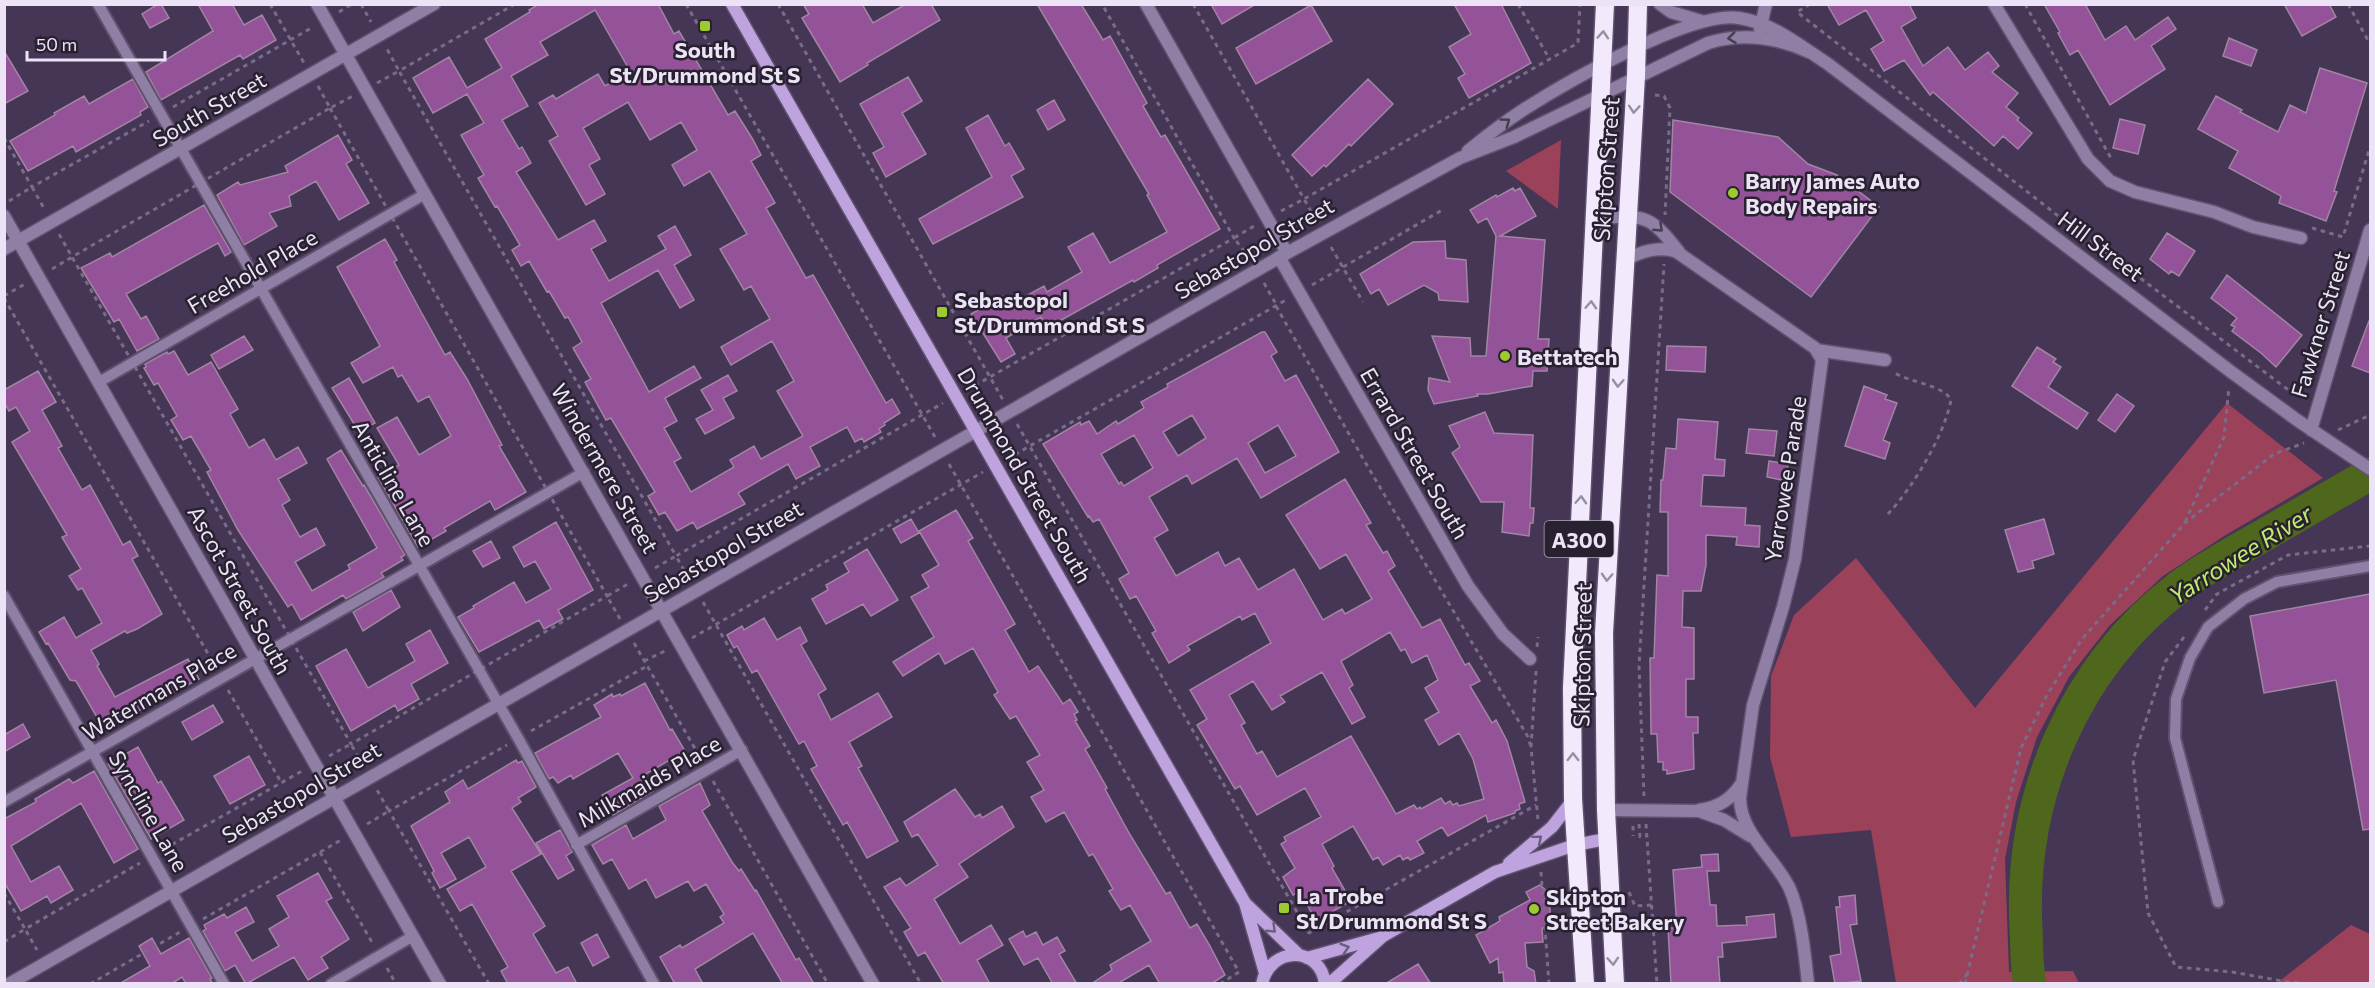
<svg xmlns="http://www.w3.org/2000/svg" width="2375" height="988" font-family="Commissioner,sans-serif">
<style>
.green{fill:#9b425a}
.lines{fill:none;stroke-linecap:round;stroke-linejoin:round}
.river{stroke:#4f671d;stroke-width:33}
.building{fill:#945298;stroke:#a185a2;stroke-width:1.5;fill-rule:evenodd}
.lane-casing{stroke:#60526f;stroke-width:14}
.street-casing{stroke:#60526f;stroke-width:15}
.secondary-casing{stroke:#60526f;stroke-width:15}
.highway-casing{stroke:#60526f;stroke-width:21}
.path{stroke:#796c88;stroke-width:3;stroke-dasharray:4.5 4.5;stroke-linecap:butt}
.lane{stroke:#907fa4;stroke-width:10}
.street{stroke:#907fa4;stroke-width:12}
.secondary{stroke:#bea3de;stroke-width:12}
.highway{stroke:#f2eafc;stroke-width:18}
.oneway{stroke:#9790a0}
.oneway2{stroke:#473d52}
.oneway3{stroke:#6c5c7e}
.poi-dot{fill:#9dca31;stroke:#28212f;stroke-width:2}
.labels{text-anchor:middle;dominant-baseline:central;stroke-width:5;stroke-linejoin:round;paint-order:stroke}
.shield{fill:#28212f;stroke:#b1a9bb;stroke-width:1.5}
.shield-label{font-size:21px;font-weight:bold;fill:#ece3f7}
.poi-label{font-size:22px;font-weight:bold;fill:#ece3f7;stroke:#28212f;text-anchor:start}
.street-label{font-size:22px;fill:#ece3f7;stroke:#28212f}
.water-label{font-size:24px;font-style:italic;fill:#c2ec71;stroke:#28212f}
</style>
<rect width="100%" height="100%" fill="#453655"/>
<path class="green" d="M1561,140L1558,209L1506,171Z
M2227,403L2323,478L2224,536L2163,576L2110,625L2069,677L2037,737L2016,802L2005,859L2009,972L2073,971L2079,983H1896L1871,830L1791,837L1770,757L1771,676L1794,615L1856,558L1975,708Z
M2351,925L2370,934V983H2277Z"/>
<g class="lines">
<path class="river" d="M2030,984C2026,966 2027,947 2026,929C2019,797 2073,668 2179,587C2202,570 2227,556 2252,542C2292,519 2331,496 2370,474"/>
</g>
<path class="building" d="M158,4H161L169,18L150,28L142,14Z
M198,4H232L244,25L262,15L276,40L243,59L240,55L161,100L146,72L213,31Z
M539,4H658L674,34L679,31L728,115L735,111L752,138L761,155L751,161L775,203L766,208L806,278L813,275L886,403L892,399L900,413L884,423L885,425L879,429L881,432L864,442L862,438L855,442L847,427L810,447L820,466L796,479L788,464L738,493L745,504L697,529L693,522L677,531L665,512L659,515L648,496L655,492L611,418L606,420L585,382L591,379L573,348L582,342L568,317L565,318L549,291L547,292L529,261L521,266L512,250L520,245L497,206L495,207L478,178L484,175L461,135L484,123L467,94L433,113L413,78L449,57L467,88L502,68L485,39L530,12L529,10ZM595,10L630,71L605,86L598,74L556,99L553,95L539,103L558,136L549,141L586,205L605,194L589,165L600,159L583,128L628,102L650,140L681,122L697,150L672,165L684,186L710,171L747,234L720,249L744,290L751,286L770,319L721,347L731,365L772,341L794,381L777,391L803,436L761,459L754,446L730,460L734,467L691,492L674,462L681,458L664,428L677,421L665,398L701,378L694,366L649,392L601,303L658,270L680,308L694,300L674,265L691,255L675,226L658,236L666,249L609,281L591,249L606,241L594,220L558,240L516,172L531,163L522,147L519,149L502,120L528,106L511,76L548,55L540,42Z
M803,4H862L873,23L906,4H931L940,20L867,63L868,65L840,82L802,18L809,14Z
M1037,4H1081L1103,40L1110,36L1147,103L1143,106L1161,137L1165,135L1220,229L1157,265L1158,268L1134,282L1133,280L1047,328L1041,317L1006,338L1015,354L1001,362L971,314L1002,296L1008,306L1044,286L1047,292L1082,272L1068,247L1093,233L1110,263L1167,232L1147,195L1149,194Z
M1211,4H1256L1222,24Z
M1454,4H1501L1531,63L1469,98L1458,78L1465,74L1449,47L1471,34Z
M1827,4H1909L1916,18L1901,27L1923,66L1948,47L1965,70L1988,52L1999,66L1992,72L2018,93L2006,107L2019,118L2017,120L2032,133L2018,149L2003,136L1994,146L1933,92L1930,95L1904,60L1884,71L1871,49L1884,41L1866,10L1839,25Z
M2044,4H2085L2105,40L2126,26L2135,40L2168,17L2176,29L2151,46L2165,69L2110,105L2078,50L2070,55L2058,33L2060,32Z
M2284,4H2329L2336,17L2302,36Z
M1311,5L1332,41L1256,84L1236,48Z
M2229,38L2257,50L2251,66L2223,56Z
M4,51L28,91L4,104Z
M2320,68L2367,83L2334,191L2337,192L2326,221L2279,203L2281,196L2229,168L2238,151L2198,129L2216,96L2242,110L2240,112L2278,132L2290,105L2306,113Z
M908,77L922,101L902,113L926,154L886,177L873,153L884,147L860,104Z
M133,79L148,107L140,112L141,115L76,152L73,146L28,171L10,141L55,115L54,113L84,96L89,104Z
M1368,79L1393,104L1351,146L1349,144L1326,167L1324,165L1312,176L1292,155Z
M1054,100L1065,120L1048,130L1037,110Z
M988,115L1005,146L1009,143L1024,169L1011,176L1023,197L933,244L919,219L992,177L966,128Z
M2120,119L2145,125L2138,154L2113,148Z
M1673,120L1778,137L1808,164L1837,175L1879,207L1811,297L1670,192Z
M338,135L352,160L346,164L369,203L339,220L316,181L289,196L291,206L269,213L277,226L244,245L217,195L238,182L240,185L288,172L285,166Z
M1513,188L1515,191L1520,188L1536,216L1500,236L1545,240L1538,339H1549L1547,371H1533L1532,386L1488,394H1477L1478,396L1434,404L1428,390L1429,378L1450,382L1432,336L1470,338L1471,356H1486L1496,236L1487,218L1478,223L1470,210L1496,195L1497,197Z
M204,205L231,252L225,256L218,243L126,294L141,319L146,316L159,339L137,351L119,319L114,322L81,268L110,253L112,257Z
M2167,233L2195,251L2179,276L2171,271L2169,274L2150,259Z
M385,239L397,260L394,262L420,310L445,355L450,352L467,379L502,445L499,446L526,492L495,510L490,501L444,528L446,531L418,547L378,477L399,465L377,428L397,417L419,455L451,436L429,396L418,402L402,375L398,377L393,367L363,383L351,363L380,346L337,267Z
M1445,241L1446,258L1466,260L1468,302L1439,300L1438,293L1424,285L1388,305L1379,289L1371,294L1360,274L1413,242Z
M2227,275L2302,335L2276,367L2261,353L2232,331L2235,327L2231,325L2237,318L2211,298Z
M2369,321H2370V373L2352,366Z
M1262,332H1265L1277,352L1271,356L1285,381L1296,375L1339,452L1261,498L1237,458L1192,484L1187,475L1149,497L1168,530L1154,538L1176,576L1218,552L1225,566L1239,558L1258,590L1294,569L1323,620L1342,609L1345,614L1372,599L1346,554L1320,569L1286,515L1345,479L1371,523L1366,525L1383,553L1387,551L1395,566L1388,571L1422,628L1440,619L1465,665L1469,663L1480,681L1470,686L1492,723L1496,720L1507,741L1525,802L1519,804L1520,809L1515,811V813L1488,822L1486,815L1448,836L1442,827L1417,841L1424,853L1410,860L1408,857L1403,860L1400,855L1383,865L1378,857L1373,860L1353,826L1322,844L1334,866L1332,868L1351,901L1316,921L1300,892L1293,895L1283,877L1295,868L1281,844L1286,841L1284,837L1321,817L1305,788L1257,815L1240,786L1235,789L1197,725L1207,719L1190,690L1271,643L1255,613L1242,620L1240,616L1212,632L1187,646L1190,650L1169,663L1152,633L1156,631L1136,596L1130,599L1119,579L1129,573L1099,519L1093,522L1089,516L1088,517L1043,444L1080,422L1081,425L1089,421L1097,434L1116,421L1118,424L1144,408L1141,402L1168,387L1167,384ZM1192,415L1206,438L1178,456L1163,432ZM1278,425L1296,456L1265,473L1248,443ZM1134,435L1153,468L1124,486L1121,482L1119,484L1101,454ZM1390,632L1401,651L1405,649L1412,663L1427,655L1438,680L1425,688L1439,712L1425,720L1439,745L1459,733L1473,759L1484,799L1459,806L1457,803L1453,805L1450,801L1445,804L1441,798L1421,809L1420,807L1417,809L1414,805L1396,814L1351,736L1277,777L1262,751L1257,754L1241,725L1245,723L1229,695L1253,681L1272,710L1285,702L1280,696L1322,672L1352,724L1365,717L1349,688L1353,685L1341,661Z
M244,336L253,350L219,369L211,355Z
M1667,346L1706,347L1705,372L1666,370Z
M2037,347L2056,359L2053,362L2061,367L2048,387L2088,413L2077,429L2012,386Z
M174,351L188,375L211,362L238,409L230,414L249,448L264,439L276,460L298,447L307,463L278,479L290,500L282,505L300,537L316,528L325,545L295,562L312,591L350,569L348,565L377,548L327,459L341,450L363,486L364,485L405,555L401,557L403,560L381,573L384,577L346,599L343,595L301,620L292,604L288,607L238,530L207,472L211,470L191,436L183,440L171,420L177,416L158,383L154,385L144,368L146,367L145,364L167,352L168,354Z
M38,371L56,402L42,410L62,446L58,448L82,490L90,485L123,545L130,541L138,556L132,559L162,614L137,629L127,633L125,631L91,650L99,664L97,666L115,697L188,659L199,679L138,711L135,707L102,726L76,681L70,680L48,643L46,644L39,632L64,617L76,638L102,623L82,588L78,590L69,576L81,569L62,537L67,535L12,442L30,431L16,407L9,411L4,402V390Z
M728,375L737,391L723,398L734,418L705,434L696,419L713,410L701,390Z
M349,378L375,423L359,432L332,388Z
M1864,386L1887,395L1885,399L1897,403L1883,440L1890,443L1885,459L1845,446Z
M2117,394L2134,406L2115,432L2098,420Z
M1485,412L1494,433L1533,435L1530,508H1534L1533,523H1530L1529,536L1502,532L1504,502H1481L1452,453L1460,447L1449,426Z
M1678,419L1718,422L1715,459L1725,460L1724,476L1703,475L1701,506L1746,508L1745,525L1760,526L1759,547L1736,545L1737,537L1706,535V565L1701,591H1683L1682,627L1694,628V679H1686V717H1698V733H1693L1694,769L1667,774V770H1663V762H1658L1657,734H1651L1650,658H1654L1657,575L1668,576V512H1660L1661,480H1663L1666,448L1676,449Z
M1749,429L1777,431L1774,456L1746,453Z
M1769,461L1788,464L1786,481L1767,477Z
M956,510L973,538L968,541L1015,624L1005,630L1029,672L1038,666L1063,704L1070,699L1078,712L1074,714L1077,720L1075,721L1090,746L1085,749L1107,788L1105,789L1129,833L1166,894L1170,892L1190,928L1197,924L1210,946L1225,975L1211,984H1160L1149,965L1117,984H1091L1112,970L1110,965L1151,941L1130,905L1121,910L1109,891L1113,889L1093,854L1089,856L1064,812L1046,822L1031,797L1044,790L1027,762L1040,755L1016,716L1010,719L994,695L998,692L973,648L945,664L939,653L903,676L893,662L934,637L911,597L929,587L922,575L939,565L919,531Z
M911,519L919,533L901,543L893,529Z
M2044,519L2054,554L2032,561L2034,568L2018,572L2005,530Z
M556,522L593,590L558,610L563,619L544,629L539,620L479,652L458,617L474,608L473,606L514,582L526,603L551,589L535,561L524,567L513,547Z
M491,541L500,558L483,567L473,551Z
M867,549L898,600L871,616L863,604L826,624L812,599L828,590L826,585L849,572L844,563Z
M391,590L400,607L363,631L353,612Z
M2370,594V829L2363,830L2336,680L2264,693L2250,616Z
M764,618L777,640L800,627L807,641L801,645L826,689L818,694L831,720L878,693L892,717L849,742L862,766L858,768L898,841L867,858L847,822L843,825L811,769L817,766L804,741L799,744L757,670L752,673L737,646L734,648L727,635L742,626L744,630Z
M430,630L448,663L411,684L419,699L398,711L395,705L351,731L316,666L346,649L368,688L415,661L406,644Z
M645,683L670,730L672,729L685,751L644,775L653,791L613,815L602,795L633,778L618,753L573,779L571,775L558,783L553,777L549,779L535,753L601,717L594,705L612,694L613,697L620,694L621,696Z
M213,705L223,722L192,740L182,722Z
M23,724L30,737L4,752V735Z
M138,747L158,783L161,781L184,820L151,839L108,764Z
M249,756L265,785L230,804L214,776Z
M516,760L518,763L522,761L536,787L518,798L521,802L512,808L541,854L511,871L545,926L533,934L556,973L568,967L577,984H508L501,971L508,967L472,904L460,911L447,889L486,867L469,837L441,853L456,879L440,888L432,873L434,871L411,826L450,802L445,792L463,780L468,789Z
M94,771L138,849L114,863L81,803L11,846L31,882L59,866L73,890L51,903L47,896L21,911L4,882V819L36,802L35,799L69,779L73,783Z
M700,783L710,805L702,811L732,862L739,871L741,869L755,891L756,890L796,960L799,958L814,984H783L753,933L695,969L703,984H675L660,957L680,945L682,948L724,923L720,917L724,914L706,884L694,891L688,881L656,898L646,879L629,889L612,859L603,864L592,845L626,825L633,839L666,820L659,806Z
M955,789L975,817L980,814L982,818L1002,806L1014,827L959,864L968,877L934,899L960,944L991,925L1003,945L977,960L990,984H944L925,952L918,956L904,932L911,928L884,887L900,878L906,886L938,865L918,834L912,837L904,822Z
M560,830L572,852L566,856L574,870L558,879L536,843Z
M1718,854L1719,871H1707L1710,905H1716L1717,926L1747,925L1746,917L1774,914L1776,937L1722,943L1723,957H1718L1720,984H1671L1668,928H1677L1673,870L1702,867L1701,855Z
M318,873L332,898L326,901L349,939L321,957L328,968L308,980L294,957L246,984L235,965L225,971L203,931L206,929L204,925L224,914L227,918L246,907L254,922L235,932L252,961L279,946L269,929L289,917L277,896Z
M1540,885L1549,893L1551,928H1542L1543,942L1525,943L1527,967L1534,971L1536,984H1504L1503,972L1499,973L1498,958L1490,963L1476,935L1500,921L1499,917L1530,900L1526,892Z
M1855,895L1857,924L1850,925L1861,981L1835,984L1830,956L1841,954L1836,907H1840L1839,897Z
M1023,931L1026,937L1036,932L1043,945L1057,937L1065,951L1059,954L1077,984H1053L1038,958L1024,965L1009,939Z
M597,934L609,957L593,966L581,943Z
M152,938L161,954L189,938L212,978L210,979L213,984H186L182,977L171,984H119L150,966L139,946Z
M1418,964L1431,984H1385Z"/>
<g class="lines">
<g class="lane-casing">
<path id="lane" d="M98,4L518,738L654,984
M99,382L425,194
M4,596L224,984
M4,802L584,472
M576,845L742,750
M2218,902L2175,738L2176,699L2190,658L2208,627L2244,599L2277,582L2370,566
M331,984L413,936"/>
</g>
<g class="street-casing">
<path id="street" d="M317,4L873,984
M1146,4L1287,253
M1660,4L1671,12L1701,21
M1994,4L2088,159L2110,181L2135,192L2214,212L2253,227L2301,238
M1760,29L1766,4
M1468,151C1485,137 1503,123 1523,110C1565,83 1692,10 1739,18C1773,23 1800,46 1828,64L2230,371L2297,420L2370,469
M4,216L440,984
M1595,218C1644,216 1648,212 1679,252
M4,249L434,4
M1279,257L1468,586L1503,634L1530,659
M1624,261C1639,252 1660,245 1677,252L1815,348L1822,360L1795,559L1783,607L1753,705L1740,798C1740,833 1774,857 1789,887C1801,913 1805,955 1808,984
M1816,350L1885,360
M2311,430L2370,230
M1606,810L1699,811L1724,820L1750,836
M1699,810C1717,808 1731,800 1741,784
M9,984L1287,253L1460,158L1514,137L1708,43C1743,32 1776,37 1809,52"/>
</g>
<g class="secondary-casing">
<path id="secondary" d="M732,4L1245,903L1265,973
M1509,863L1552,827L1573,800
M1246,904L1299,955
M1307,958L1379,938
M1262,984C1269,946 1321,945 1325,984
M1329,984L1383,936L1495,872L1575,845L1606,839"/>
</g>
<g class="highway-casing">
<path id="highway" d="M1585,984L1573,799L1572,688L1605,4
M1615,984L1606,810L1604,633L1636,76L1638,4"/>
</g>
<path class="path" d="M270,4L304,63
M361,4L371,22
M515,4L399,71L676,556L943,403
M686,4L935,437
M778,4L1003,400
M1193,4L1304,199L1578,43L1580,4
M1518,4L1550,60
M1810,4L1797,12L2066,222L2291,392
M2025,4L2112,160
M2348,4L2370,44
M339,12L352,4
M377,83L399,71L387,49
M318,86L330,108L353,96
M1655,95L1664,96L1670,108L1665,215
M173,107L313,27
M330,108L607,596L351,744L72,257Z
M4,138L32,187L149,121
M9,201L32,187L45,210
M1281,211L1304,199L1316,220
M2312,228L2343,237L2370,147
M1331,247L1363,302
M1250,259L1234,238L1254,226
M52,269L72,257L59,234
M1264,283L1277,306
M1312,285L1444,209
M4,296L25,284
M4,298L215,666
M1276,306L1365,462L1528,737L1531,747
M967,390L1234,238L1102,4
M1017,424L1309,933L1536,805
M2338,430L2370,415
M1007,459L1286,300
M949,464L1239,972L1220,984
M1888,514C1913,487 1944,436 1951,400C1944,385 1908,382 1893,372
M2185,522L2224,437L2229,387
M655,568L676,556L689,579
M703,602L921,984
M2205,610L2217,594L2288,555L2370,546
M620,619L607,596L628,584
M2184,637L2165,662L2133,760L2148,913L2176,967L2232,972L2288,982L2314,984
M692,638L983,472
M634,643L701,759
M1537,647L1538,637
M644,661L667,650
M1536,671L1531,747L1538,820
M228,690L281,782
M531,731L647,666
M329,756L351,744L363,766
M713,781L828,984
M1644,796L1639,666L1664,264
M367,824L389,811L377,790
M1639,824L1640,837L1647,836
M1646,824L1657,984
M1633,826V836
M164,849L302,771
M320,852L373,944
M1541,872L1549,984
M1543,891H1562
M1629,892L1635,906L1652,905
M4,893L25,929L140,863
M203,919L341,840
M4,942L25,929L37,950
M387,968L396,984
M90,984L180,932
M489,984L389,811L507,745
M1959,984L1968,973
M1965,984L2021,748L2047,695L2082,639L2185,523L2274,454L2304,443"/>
<use href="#lane" class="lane"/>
<use href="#street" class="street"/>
<use href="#secondary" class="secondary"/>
<use href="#highway" class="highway"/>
</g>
<defs><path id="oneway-chevron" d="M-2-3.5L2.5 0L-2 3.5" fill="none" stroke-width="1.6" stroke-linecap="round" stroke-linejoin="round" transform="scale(1.5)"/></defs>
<g class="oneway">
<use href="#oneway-chevron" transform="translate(1603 35) rotate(-86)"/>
<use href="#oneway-chevron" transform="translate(1634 109) rotate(94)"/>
<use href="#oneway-chevron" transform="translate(1591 305) rotate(-87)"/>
<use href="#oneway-chevron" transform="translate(1618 383) rotate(93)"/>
<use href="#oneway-chevron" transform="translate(1581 500) rotate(-87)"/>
<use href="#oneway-chevron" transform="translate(1607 577) rotate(93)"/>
<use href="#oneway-chevron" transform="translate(1573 757) rotate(-90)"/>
<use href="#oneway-chevron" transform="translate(1613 961) rotate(86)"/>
</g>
<g class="oneway2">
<use href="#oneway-chevron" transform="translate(1732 38) rotate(173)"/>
<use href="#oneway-chevron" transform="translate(1506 122) rotate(-36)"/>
<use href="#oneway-chevron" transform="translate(1659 228) rotate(43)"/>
</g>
<g class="oneway3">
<use href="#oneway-chevron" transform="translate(1538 839) rotate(-40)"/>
<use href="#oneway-chevron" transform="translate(1272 929) rotate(44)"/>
<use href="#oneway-chevron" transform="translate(1345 948) rotate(-17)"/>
</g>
<g class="poi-dot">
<rect x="699" y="20" width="12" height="12" rx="3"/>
<circle cx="1733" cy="193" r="6"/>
<rect x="936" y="306" width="12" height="12" rx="3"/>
<circle cx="1505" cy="356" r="6"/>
<rect x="1278" y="902" width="12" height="12" rx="3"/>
<circle cx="1534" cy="909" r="6"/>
</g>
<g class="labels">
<rect class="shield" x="1544.5" y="521" width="69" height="36" rx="4.5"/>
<g class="shield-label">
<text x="1579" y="539">A300</text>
</g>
<g class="poi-label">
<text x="705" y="49" text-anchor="middle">South<tspan x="705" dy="25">St/Drummond St S</tspan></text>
<text x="1745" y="180">Barry James Auto<tspan x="1745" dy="25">Body Repairs</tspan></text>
<text x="954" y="299">Sebastopol<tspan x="954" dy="25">St/Drummond St S</tspan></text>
<text x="1517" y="356">Bettatech</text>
<text x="1296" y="895">La Trobe<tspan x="1296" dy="25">St/Drummond St S</tspan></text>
<text x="1546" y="896">Skipton<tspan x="1546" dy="25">Street Bakery</tspan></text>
</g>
<g class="street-label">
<text transform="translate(209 109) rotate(-30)">South Street</text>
<text transform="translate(1606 169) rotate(-86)">Skipton Street</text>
<text transform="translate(2101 246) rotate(37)">Hill Street</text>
<text transform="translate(1254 248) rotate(-30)">Sebastopol Street</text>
<text transform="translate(252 271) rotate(-30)">Freehold Place</text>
<text transform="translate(2320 324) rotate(-73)">Fawkner Street</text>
<text transform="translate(1415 453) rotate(60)">Errard Street South</text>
<text transform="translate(605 468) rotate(60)">Windermere Street</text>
<text transform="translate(1025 475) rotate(60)">Drummond Street South</text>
<text transform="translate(1785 479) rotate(-81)">Yarrowee Parade</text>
<text transform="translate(394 483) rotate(60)">Anticline Lane</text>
<text transform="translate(723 551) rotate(-30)">Sebastopol Street</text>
<text transform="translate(240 590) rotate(61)">Ascot Street South</text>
<text transform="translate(1582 655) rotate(-89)">Skipton Street</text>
<text transform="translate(159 691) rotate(-30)">Watermans Place</text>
<text transform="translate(649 781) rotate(-30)">Milkmaids Place</text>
<text transform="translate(301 792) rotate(-30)">Sebastopol Street</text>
<text transform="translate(149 811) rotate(60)">Syncline Lane</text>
</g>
<g class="water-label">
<text transform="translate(2240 554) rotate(-32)">Yarrowee River</text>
</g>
</g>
<rect width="2375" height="988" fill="none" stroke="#ece3f7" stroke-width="12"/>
<path d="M27 51v9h138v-9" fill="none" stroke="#ece3f7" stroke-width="3"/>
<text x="36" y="51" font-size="18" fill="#ece3f7" stroke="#28212f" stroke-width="4.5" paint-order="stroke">50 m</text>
</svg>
